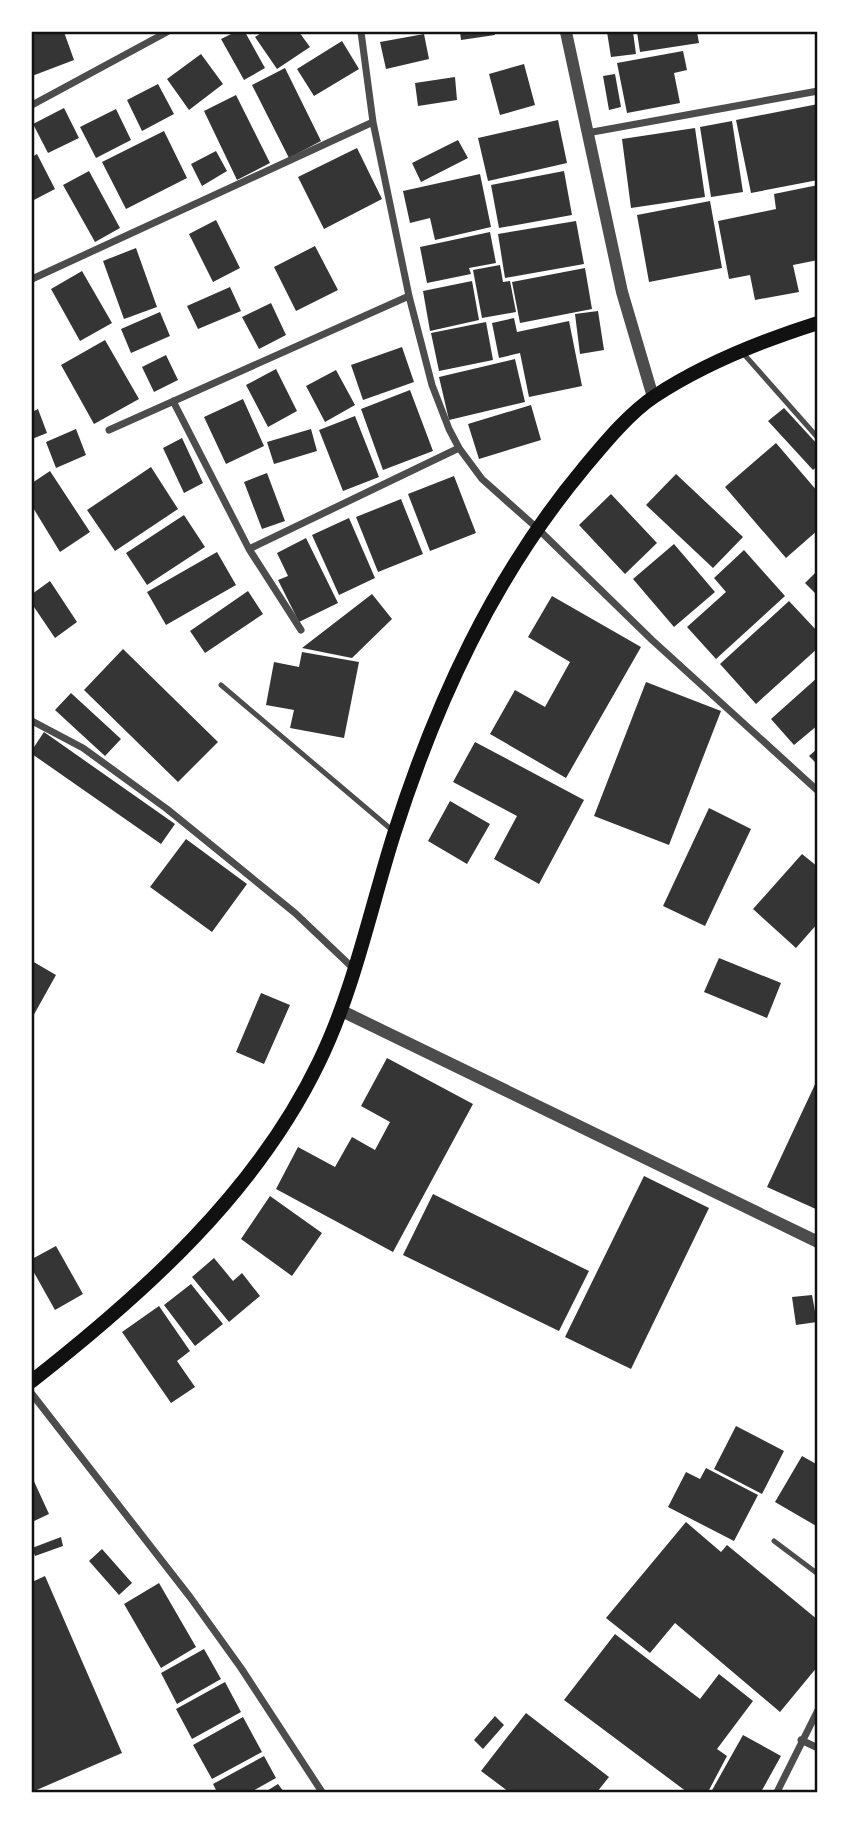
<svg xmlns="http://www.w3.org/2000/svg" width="849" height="1824" font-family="Cabin,sans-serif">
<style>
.building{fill:#353535}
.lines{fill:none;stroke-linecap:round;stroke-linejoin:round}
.service{stroke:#4c4c4c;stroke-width:5}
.minor{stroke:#4c4c4c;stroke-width:7}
.tertiary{stroke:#4c4c4c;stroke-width:12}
.secondary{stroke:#111;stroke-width:14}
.neatline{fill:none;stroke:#111;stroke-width:2.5}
</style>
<rect width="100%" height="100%" fill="#fff"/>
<path class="building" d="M32,32H64L74,60L32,76Z
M235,32H245L265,68L244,80L221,39Z
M263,32H299L310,47L277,69L255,37Z
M460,32H494L495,35L461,40Z
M607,32H633L636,54L611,57Z
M637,32H697L699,43L640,52Z
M424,34L429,59L386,69L380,42Z
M342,41L359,69L314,96L297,69Z
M683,51L687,70L674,73L680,103L627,113L617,63Z
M201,54L223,84L189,110L167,79Z
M524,64L535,105L500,115L489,74Z
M285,68L321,141L289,158L252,85Z
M615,74L621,107L609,110L603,76Z
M455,77L457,100L418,106L415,83Z
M158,84L174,114L142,131L127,100Z
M236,95L270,163L237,180L204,111Z
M818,104V180L751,193L736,120Z
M64,108L79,138L48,153L33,124Z
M116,109L131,140L96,158L80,127Z
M558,120L567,163L488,181L478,138Z
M732,121L743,192L711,197L700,127Z
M695,128L705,197L631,208L622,139Z
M164,131L187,178L126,209L102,162Z
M458,140L468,158L421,182L412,163Z
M357,148L382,199L324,229L298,177Z
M216,151L227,171L202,186L191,164Z
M37,154L55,189L32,201V157Z
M89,171L120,228L95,242L63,185Z
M564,171L572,215L499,228L491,185Z
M480,174L491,227L435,240L430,218L410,223L403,191Z
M818,185V260L793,265L799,292L755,300L750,275L729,279L718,221L776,209L774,194Z
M710,201L722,268L649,282L637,215Z
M216,220L240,268L213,282L189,234Z
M576,221L584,264L505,278L498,234Z
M490,232L496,263L469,268L471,274L427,283L420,247Z
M315,246L338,290L296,311L274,267Z
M136,248L157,307L124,319L103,261Z
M500,265L503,282L510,281L516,312L482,318L473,270Z
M585,268L592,309L520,323L512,282Z
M82,271L112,323L80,341L51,289Z
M472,281L479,320L430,331L423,291Z
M230,287L241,311L198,329L187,306Z
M271,303L286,335L259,349L242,317Z
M598,311L604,350L580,354L575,314Z
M160,312L170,336L131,353L121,329Z
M514,318L517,332L569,321L582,386L529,397L520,353L499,358L492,323Z
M486,322L493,360L439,371L431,333Z
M105,340L139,399L94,424L61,365Z
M402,347L414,382L363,400L351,365Z
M166,355L178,380L154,392L142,367Z
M515,359L525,402L449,420L439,377Z
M276,369L297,411L268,427L246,385Z
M336,370L355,405L325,422L306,386Z
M410,390L433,451L383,470L361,409Z
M243,399L264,446L226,464L204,417Z
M531,405L541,440L479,459L468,424Z
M784,408L818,445V465L813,470L768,421Z
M38,409L47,433L32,439V412Z
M355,416L379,477L343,491L319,430Z
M76,429L86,455L56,468L46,442Z
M311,429L317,451L274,464L267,442Z
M182,438L203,483L184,493L163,448Z
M776,443L818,492V530L786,558L725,487Z
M151,467L178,509L115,551L87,510Z
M50,471L90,532L60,552L32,506V483Z
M267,473L285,521L262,529L244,482Z
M676,474L743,537L713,568L646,505Z
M454,476L476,533L430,551L408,494Z
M611,494L657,543L625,574L579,525Z
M401,499L423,554L378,572L356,517Z
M184,515L205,547L147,585L126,553Z
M349,518L375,578L339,595L312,535Z
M306,538L338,603L299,622L278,580L288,576L277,553Z
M674,544L715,592L674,627L633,579Z
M744,550L785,596L716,659L687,627L726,592L714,578Z
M217,552L236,585L166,625L147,592Z
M818,570V596L805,583Z
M50,581L77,622L55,638L32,604V594Z
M248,591L263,614L205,653L190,631Z
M372,594L392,619L352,658L302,648Z
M552,596L641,647L566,778L490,734L515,690L545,707L570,662L528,637Z
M789,601L818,632V648L756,704L720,664Z
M123,649L218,742L178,782L84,690Z
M302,652L359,662L344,738L290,728L294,710L266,705L274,662L299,667Z
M818,677V725L794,745L771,719Z
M646,682L721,711L669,845L594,816Z
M71,693L121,739L105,756L55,710Z
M44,732L175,824L161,844L32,754V750Z
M475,742L584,800L539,884L494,859L517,816L453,782Z
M818,748V765L809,756Z
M450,801L490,824L467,864L428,841Z
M709,808L751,829L705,926L663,906Z
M186,839L247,884L212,932L150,887Z
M802,854L818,867V923L796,948L753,909Z
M719,958L781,983L767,1018L704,992Z
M32,961L56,975L32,1018Z
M261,993L290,1005L264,1064L236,1052Z
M387,1058L473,1104L393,1252L276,1189L298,1147L335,1167L352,1137L375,1150L390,1122L361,1106Z
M818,1078V1210L767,1187Z
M644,1176L709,1208L631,1369L565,1337Z
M433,1194L589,1271L559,1331L403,1255Z
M270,1196L322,1233L292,1276L241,1239Z
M56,1246L83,1294L55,1310L32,1269V1259Z
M214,1258L233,1281L242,1273L260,1296L229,1322L192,1277Z
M191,1284L223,1324L195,1346L164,1305Z
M812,1295L817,1322L796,1325L792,1297Z
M159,1306L190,1351L177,1361L195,1387L171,1403L122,1332Z
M736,1426L784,1451L762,1494L714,1469Z
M802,1456L818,1465V1527L775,1502Z
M706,1468L758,1495L734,1541L668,1507L686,1472L700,1479Z
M32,1477L49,1514L32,1522Z
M686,1522L721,1552L727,1545L818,1620V1666L780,1712L675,1623L650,1653L606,1618Z
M61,1537L63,1546L35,1556L32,1548Z
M102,1549L132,1583L119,1595L89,1561Z
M45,1576L122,1753L32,1792V1582Z
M159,1583L196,1647L161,1668L124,1604Z
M615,1634L700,1699L719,1674L753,1701L717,1749L727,1756L708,1792H687L564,1700Z
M204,1649L221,1679L177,1704L161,1673Z
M225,1682L241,1712L192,1739L176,1709Z
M526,1713L609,1777L597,1792H509L481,1771Z
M495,1716L504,1725L483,1749L474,1740Z
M243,1717L262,1752L212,1779L193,1745Z
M743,1735L781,1756L761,1792H711Z
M264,1756L276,1778L251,1792H217L213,1784Z
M278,1784L284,1792H265Z"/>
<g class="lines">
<path class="service" d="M742,352L818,438
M221,685L392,830
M774,1541L818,1574"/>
<path class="minor" d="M361,32L373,122L409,296L432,385L449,429L459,448L482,479L537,528L652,640L818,791
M32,105L167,32
M587,133L818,91
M32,279L373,122
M173,401L249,549L301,630
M109,430L409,296
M249,549L459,448
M32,721L83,748L167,809L295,913L354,969
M32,1394L190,1597L241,1668L322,1792
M801,1740L818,1748
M777,1792L818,1710"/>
<path class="tertiary" d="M566,32L622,292L653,397
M342,1011L818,1242"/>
<path class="secondary" d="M32,1381C144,1293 256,1193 319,1062C354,990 370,910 394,834C436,702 494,576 583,469C603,445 629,413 655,396C705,363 761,341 818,323"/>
</g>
<rect width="849" height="1824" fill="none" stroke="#ffffff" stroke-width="66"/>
<rect x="33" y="33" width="783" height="1758" class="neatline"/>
</svg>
